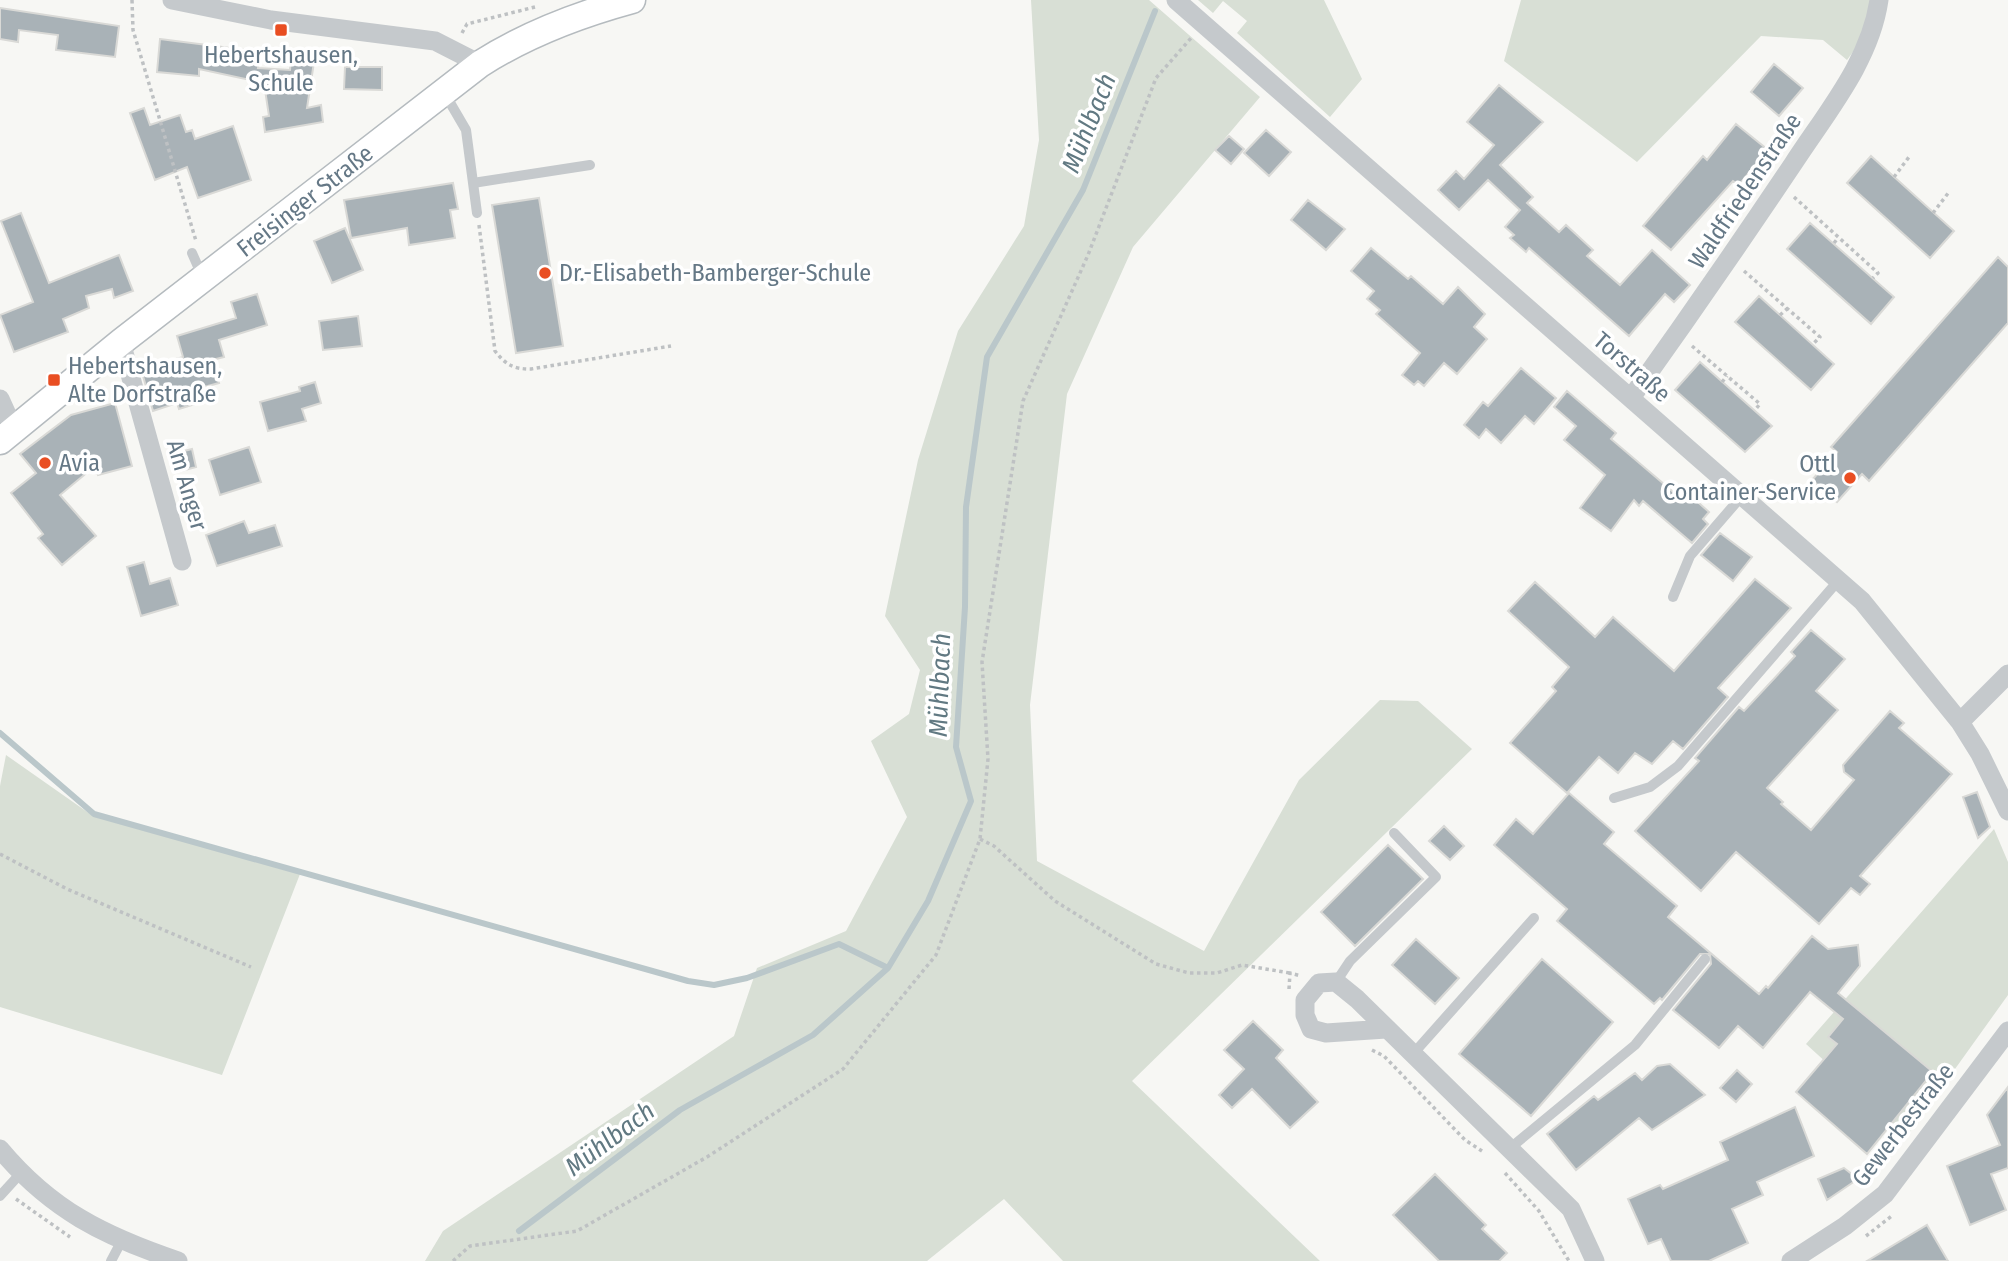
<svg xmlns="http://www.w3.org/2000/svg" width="2008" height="1261" font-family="'Fira Sans Condensed',sans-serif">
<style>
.green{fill:#d8dfd5}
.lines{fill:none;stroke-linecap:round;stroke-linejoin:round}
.stream{stroke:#bac7ca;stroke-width:6}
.building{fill:#a9b2b7;stroke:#d9d9d6;stroke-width:2}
.secondary-casing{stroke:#b5bbbf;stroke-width:29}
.path{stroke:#bec1c3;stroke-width:3.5;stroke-dasharray:3.5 3.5;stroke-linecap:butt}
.lane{stroke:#c5c9cc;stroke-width:10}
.street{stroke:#c5c9cc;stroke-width:19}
.secondary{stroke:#fff;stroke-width:26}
.poi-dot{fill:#e94e22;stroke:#fff;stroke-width:2.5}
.labels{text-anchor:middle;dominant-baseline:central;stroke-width:7;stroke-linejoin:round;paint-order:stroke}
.poi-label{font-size:24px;fill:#657886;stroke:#fff;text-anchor:start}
.street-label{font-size:24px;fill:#657886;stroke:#fff}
.water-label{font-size:26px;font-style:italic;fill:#617982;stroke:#fff}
</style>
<rect width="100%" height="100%" fill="#f7f7f4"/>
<path class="green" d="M1031,0H1149L1260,97L1133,247L1067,394L1030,705L1037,861L1204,951L1299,780L1380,700L1418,701L1472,749L1132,1081L1320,1261H1063L1004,1199L927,1261H425L443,1231L734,1036L757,968L846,931L907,817L871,741L909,714L920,670L885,616L918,460L958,331L1024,226L1039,140Z
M1198,0H1324L1362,79L1330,117L1237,33L1247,21L1223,1L1213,13Z
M1521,0H1873L1870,29L1847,60L1823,40L1761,36L1637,162L1504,61Z
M6,755L93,816L300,874L222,1075L0,1007V786Z
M1994,829L2008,862V995L1907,1136L1806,1044Z"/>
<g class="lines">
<path class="stream" d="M0,733L94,814L688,981L714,985L747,978L839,944L888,968
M519,1231L680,1110L813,1035L888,968L928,901L971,801L956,747L965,607L966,507L987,357L1083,190L1155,11"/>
</g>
<path class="building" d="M0,8L119,26L115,57L56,50L58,35L19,30L18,42L0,39Z
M160,39L261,52L258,68L290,70L291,59L314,62L307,108L321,105L323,122L265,132L263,117L269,116L264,83L199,69V76L157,72Z
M1774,64L1803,88L1779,116L1751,92Z
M345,67H382V90L344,89Z
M1499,85L1543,122L1500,165L1533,197L1527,203L1559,232L1566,225L1593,250L1587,256L1620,285L1652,250L1690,285L1674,302L1665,294L1629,336L1529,248L1526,252L1510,238L1514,235L1505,227L1520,210L1488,180L1459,210L1438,190L1456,171L1464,179L1494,145L1467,122Z
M144,108L150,125L180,115L186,132L192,130L195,139L233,126L251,180L198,198L187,167L155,180L130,113Z
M1736,124L1768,150L1739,185L1733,181L1671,250L1643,226L1703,156L1707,160Z
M1266,130L1291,152L1269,176L1244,153Z
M1229,136L1244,149L1231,164L1215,150Z
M1871,156L1954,231L1930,258L1847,183Z
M453,183L458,209L450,210L455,238L409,245L407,228L351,238L344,200Z
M539,198L563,346L516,353L492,205Z
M1308,200L1345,229L1326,250L1291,220Z
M21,213L49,283L119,255L133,291L114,298L112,289L86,296L89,308L63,319L68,332L14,352L0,315L33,302L1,221Z
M1810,223L1894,297L1871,324L1787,249Z
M345,228L363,270L332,283L314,241Z
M1371,248L1408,279L1411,276L1443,304L1458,287L1485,314L1474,327L1487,339L1457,374L1444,363L1424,386L1418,381L1414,385L1402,375L1420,353L1376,314L1380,310L1367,299L1374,291L1351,271Z
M1998,257L2008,267V323L1869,481L1862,474L1837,502L1812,480L1837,452L1831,447Z
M257,294L267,325L219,340L224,357L212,360L219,383L193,390L198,403L179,409L177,403L153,411L141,369L183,357L177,336L236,318L231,302Z
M1759,296L1834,364L1811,390L1735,322Z
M358,316L362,346L323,350L319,321Z
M1700,362L1772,426L1745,452L1675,390Z
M1521,368L1556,398L1534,424L1525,416L1501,443L1486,429L1479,438L1464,425L1483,402L1488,406Z
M315,382L321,403L302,409L306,421L268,431L260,402L300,391L299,387Z
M1567,391L1616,433L1611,439L1678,496L1683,489L1709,512L1703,519L1708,524L1692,543L1643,501L1639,506L1634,500L1611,531L1580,508L1605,475L1564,440L1576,426L1554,407Z
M115,403L132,466L98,475L95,466L60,495L96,536L62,565L38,538L43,534L11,493L36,473L20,454L71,415Z
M249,447L261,482L220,495L209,460Z
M192,449L196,467L181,471L176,453Z
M244,521L249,533L275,525L282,546L217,566L206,535Z
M1720,533L1752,557L1733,581L1701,555Z
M144,562L150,584L170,578L178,605L141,616L127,567Z
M1755,579L1791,608L1718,688L1728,697L1683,749L1673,741L1652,764L1635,753L1618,773L1599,757L1567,793L1510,743L1556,691L1552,687L1569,667L1508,611L1535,582L1595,637L1613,617L1674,671Z
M1811,630L1845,659L1816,691L1838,710L1767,788L1783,802L1781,804L1811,830L1854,780L1844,772L1843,765L1890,711L1904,723L1899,728L1952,774L1860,876L1870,884L1860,895L1851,888L1819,924L1736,852L1701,891L1635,831L1699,761L1695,758L1739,707L1744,711L1795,656L1791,652Z
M1977,792L1990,827L1978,838L1963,797Z
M1569,793L1614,832L1604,844L1677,906L1668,917L1759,994L1766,986L1768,988L1812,936L1828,949L1858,945L1860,966L1838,993L1933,1072L1867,1154L1796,1092L1837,1044L1828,1037L1843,1019L1810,992L1763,1048L1738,1026L1719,1048L1673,1010L1711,964L1710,954H1700L1662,1000L1660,998L1654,1004L1557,921L1567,909L1494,845L1516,819L1533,834Z
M1444,826L1464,846L1450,860L1429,841Z
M1388,845L1423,879L1355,946L1321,912Z
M1416,939L1459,978L1435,1004L1392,965Z
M1542,959L1613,1022L1531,1116L1459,1054Z
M1253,1021L1283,1050L1276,1058L1318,1102L1290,1128L1252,1089L1232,1108L1219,1095L1244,1069L1224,1050Z
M1670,1064L1705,1095L1652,1130L1639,1118L1576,1170L1547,1134L1594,1096L1598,1100L1635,1073L1642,1080L1657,1066Z
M1737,1070L1752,1084L1736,1102L1720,1088Z
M2008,1087V1168L1991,1174L2006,1210L1970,1225L1947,1166L2000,1145L1987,1115Z
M1795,1107L1814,1156L1757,1182L1763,1195L1732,1209L1748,1243L1709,1261H1671L1661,1239L1648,1244L1628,1199L1660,1185L1663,1189L1728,1160L1720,1142Z
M1844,1168L1858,1179L1827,1200L1818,1179Z
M1435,1174L1486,1225L1482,1229L1507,1253L1499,1261H1439L1393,1215Z
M1927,1225L1948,1261H1867Z"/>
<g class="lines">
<g class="secondary-casing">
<path id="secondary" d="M0,441L121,342L480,64C527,34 577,15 632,0"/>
</g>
<path class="path" d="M132,0L133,30L196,241
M462,33L467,24L535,7
M1894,177L1909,157
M1794,197L1878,273L1873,278
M1933,213L1949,192
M479,225L495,351C506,365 513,369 531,369L671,346
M1834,243L1838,238
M1744,271L1820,337L1813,344
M1780,315L1788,308
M1692,346L1760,404L1755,410
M1722,382L1727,376
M980,839L994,846L1055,901L1156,964L1189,973H1217L1242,965L1290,973
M0,854L67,889L251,967
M1289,989L1290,973L1301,976
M1372,1050L1384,1056L1465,1140L1482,1151
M1505,1173L1539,1211L1569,1261
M16,1199L70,1237
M1866,1236L1893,1215
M453,1261L470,1246L577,1231L707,1157L843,1069L936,955L980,839L988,759L982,662L1023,401L1088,255L1156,78L1192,37"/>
<path class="lane" d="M445,94L466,130L477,213
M473,183L590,165
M192,253L203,278
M1673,597L1690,556L1741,497
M1614,798L1650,787L1678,766L1838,581
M1336,982L1350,961L1436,877L1394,833
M1413,1054L1534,918
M1509,1149L1635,1045L1705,959
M0,1196L20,1174
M111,1261L121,1242"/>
<path class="street" d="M172,0L271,20L435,41L480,64
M1176,0L1862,601L1960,722L1980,754L2008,811
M121,342L182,561
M1631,398C1686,321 1740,243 1793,164C1826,113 1870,62 1879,0
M0,399L14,430
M1960,722L2008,674
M1386,1029L1326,1033L1311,1029L1305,1015V1000L1319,983L1336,982L1357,999L1571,1209L1595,1261
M0,1149C51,1210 104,1236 178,1261
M1791,1261L1845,1226L1885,1194L2008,1031"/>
<use href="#secondary" class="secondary"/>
</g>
<g class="poi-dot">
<rect x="274" y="23" width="14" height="14" rx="3.5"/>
<circle cx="545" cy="273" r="7"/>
<rect x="47" y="373" width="14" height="14" rx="3.5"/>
<circle cx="45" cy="463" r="7"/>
<circle cx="1850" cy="478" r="7"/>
</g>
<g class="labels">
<g class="poi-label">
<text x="281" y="55" text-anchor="middle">Hebertshausen,<tspan x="281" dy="28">Schule</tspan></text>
<text x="559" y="273">Dr.-Elisabeth-Bamberger-Schule</text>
<text x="68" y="366">Hebertshausen,<tspan x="68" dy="28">Alte Dorfstraße</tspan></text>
<text x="59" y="463">Avia</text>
<text x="1836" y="464" text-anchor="end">Ottl<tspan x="1836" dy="28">Container-Service</tspan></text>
</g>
<g class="street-label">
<text transform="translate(1745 191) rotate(-56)">Waldfriedenstraße</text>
<text transform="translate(305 201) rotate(-38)">Freisinger Straße</text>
<text transform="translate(1632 367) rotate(41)">Torstraße</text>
<text transform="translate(187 485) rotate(74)">Am Anger</text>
<text transform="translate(1903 1125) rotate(-52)">Gewerbestraße</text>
</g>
<g class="water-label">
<text transform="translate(1089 123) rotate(-68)">Mühlbach</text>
<text transform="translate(940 685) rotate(-88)">Mühlbach</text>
<text transform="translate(610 1139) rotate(-37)">Mühlbach</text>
</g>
</g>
</svg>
